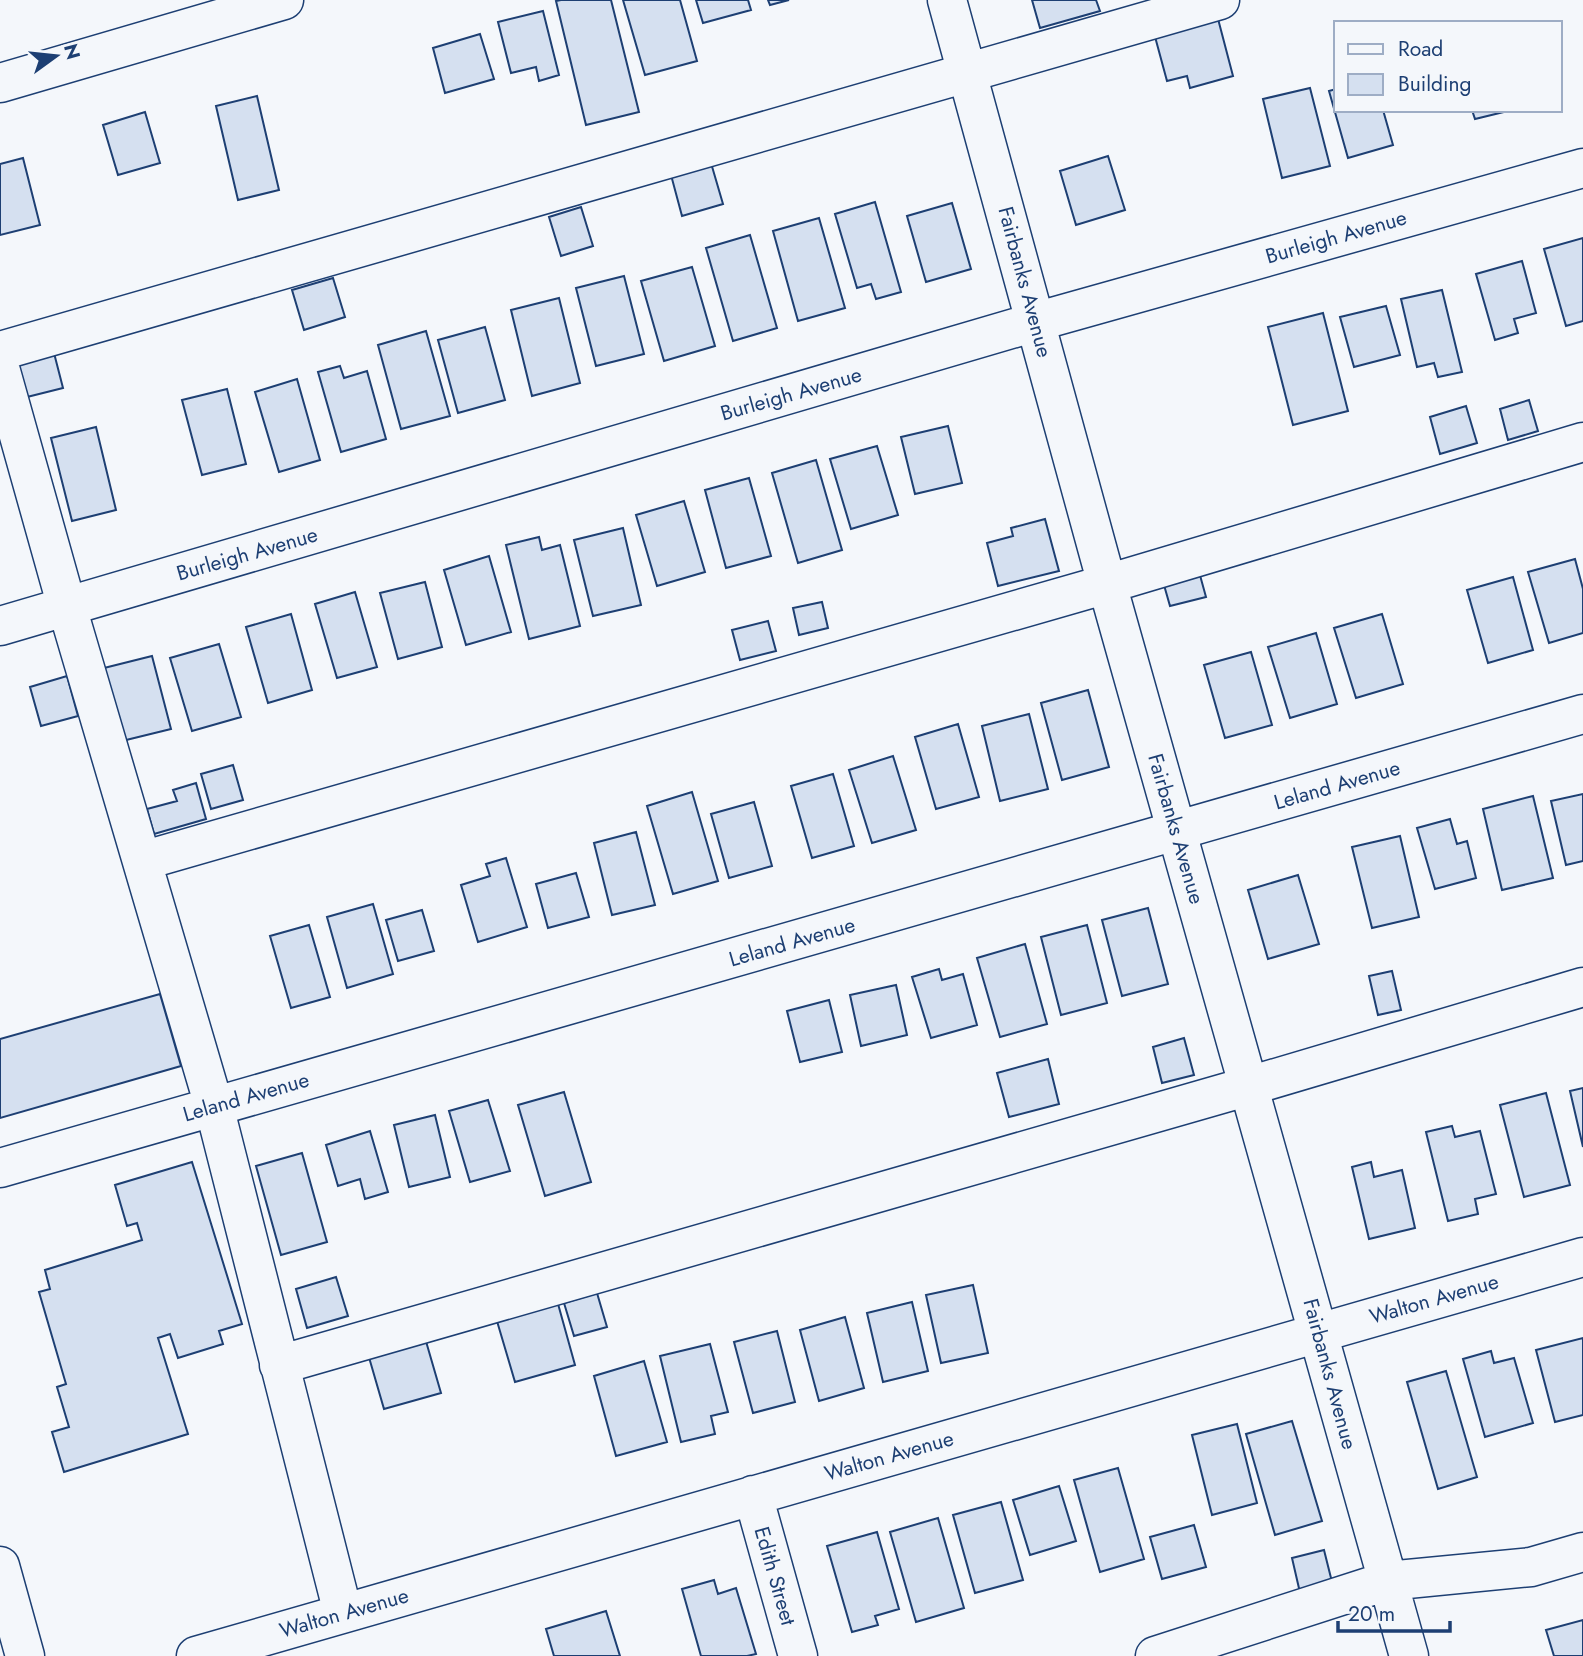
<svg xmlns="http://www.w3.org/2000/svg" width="1583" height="1656" font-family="Jost,sans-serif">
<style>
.building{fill:#d5e0f0;stroke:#1d3f73;stroke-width:2}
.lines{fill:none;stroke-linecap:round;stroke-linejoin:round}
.minor-casing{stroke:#1d3f73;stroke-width:41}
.minor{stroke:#f4f7fb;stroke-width:38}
.labels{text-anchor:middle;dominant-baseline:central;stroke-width:5;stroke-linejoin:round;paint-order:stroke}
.street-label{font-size:21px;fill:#1d3f73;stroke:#f4f7fb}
</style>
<rect width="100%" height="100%" fill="#f4f7fb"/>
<path class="building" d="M561,0H611L639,112L586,125L556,1Z
M623,0H680L697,61L645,75Z
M696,0H748L751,10L703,23Z
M768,0H789L770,5Z
M1032,0H1096L1100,11L1040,28Z
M543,11L559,75L539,81L536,67L511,73L498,22Z
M1217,15L1233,76L1190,88L1187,76L1167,81L1154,33Z
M480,34L494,79L445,93L433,48Z
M1310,88L1330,166L1282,178L1263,99Z
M1336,89V110H1383L1393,145L1348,158L1329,91Z
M257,96L279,190L238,200L216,106Z
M1472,110H1512L1475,119Z
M145,112L160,163L118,175L103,125Z
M1108,156L1125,210L1076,225L1060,171Z
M23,158L40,225L0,235V164Z
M711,163L723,204L682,216L671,175Z
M875,202L901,292L876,299L871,284L857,288L835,214Z
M952,203L971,269L926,282L907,216Z
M581,207L593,246L561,256L549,217Z
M819,218L845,308L798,321L773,231Z
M750,235L777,328L733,341L706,248Z
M1583,238V321L1566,326L1544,249Z
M1522,261L1536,313L1514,319L1518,333L1495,340L1476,274Z
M692,267L715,346L664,361L641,281Z
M624,276L644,354L596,366L576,288Z
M333,278L345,317L304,330L292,290Z
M1442,290L1462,372L1438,377L1434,363L1417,367L1401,299Z
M559,298L580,383L532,396L511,310Z
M1386,306L1400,355L1354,367L1340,317Z
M1323,313L1348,411L1293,425L1268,327Z
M485,327L505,400L458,413L438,340Z
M426,331L450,416L401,429L378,345Z
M54,353L63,388L27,397L18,363Z
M340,366L344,378L367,371L386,439L341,452L318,372Z
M297,379L320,460L279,472L255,392Z
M227,389L246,464L202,475L182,400Z
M1529,400L1538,431L1508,440L1500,409Z
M1466,406L1477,443L1440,454L1430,417Z
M948,426L962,483L915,494L901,437Z
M96,427L116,510L72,521L51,438Z
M877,446L898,515L851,529L830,459Z
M816,460L842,550L798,563L772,473Z
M749,478L771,556L726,568L705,490Z
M684,501L705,572L657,586L636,515Z
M1045,519L1059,571L998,586L987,543L1013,536L1011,528Z
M623,528L641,605L593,616L574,540Z
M539,537L542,550L560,545L580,626L529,639L506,545Z
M489,556L511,632L466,645L444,570Z
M1575,559L1583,589V633L1549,643L1528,572Z
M1198,568L1206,597L1170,606L1162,578Z
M1513,577L1533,650L1488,663L1467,590Z
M425,582L442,647L398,659L380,593Z
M355,592L377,667L337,678L315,604Z
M822,602L828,628L799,635L793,608Z
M291,614L312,690L268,703L246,627Z
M1382,614L1403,684L1356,698L1334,628Z
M768,621L776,651L740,660L732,630Z
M1316,633L1337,704L1290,718L1268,647Z
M219,644L241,717L192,731L170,658Z
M1251,652L1272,725L1225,738L1204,665Z
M152,656L171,729L122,741L104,668Z
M67,676L78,716L41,726L30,687Z
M1088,690L1109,767L1062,780L1041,703Z
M1029,714L1048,789L1000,801L982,726Z
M958,724L979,797L936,809L915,737Z
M893,756L916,830L872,843L849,770Z
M233,765L243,800L211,809L201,774Z
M833,774L854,846L812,858L791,786Z
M196,783L206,819L154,834L147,809L177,801L173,790Z
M692,792L718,881L673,894L647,806Z
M1583,794V861L1566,865L1551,801Z
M1533,796L1553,878L1502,890L1483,809Z
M754,802L772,866L729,878L711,814Z
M1450,819L1457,844L1467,841L1476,878L1435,889L1417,828Z
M636,832L655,905L612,915L594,843Z
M1400,836L1419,917L1372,928L1352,847Z
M506,858L527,927L478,942L461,885L490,876L486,864Z
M576,873L589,917L548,928L536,884Z
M1298,875L1319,944L1268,959L1248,890Z
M373,904L393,974L347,988L327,917Z
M1148,908L1168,984L1122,996L1102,920Z
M422,910L434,951L398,961L386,920Z
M309,925L330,997L291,1008L270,936Z
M1087,925L1107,1003L1061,1015L1041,937Z
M1025,944L1047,1024L1000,1037L977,958Z
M939,969L942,980L963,974L977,1025L931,1038L912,977Z
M1392,971L1401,1010L1378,1015L1369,976Z
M896,985L907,1035L861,1046L850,995Z
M160,994L181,1066L0,1118V1039Z
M829,1000L842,1052L800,1062L787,1011Z
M1184,1038L1194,1075L1162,1083L1153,1047Z
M1048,1059L1059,1104L1009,1117L997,1073Z
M1583,1088V1147L1570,1091Z
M564,1092L591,1182L545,1196L518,1105Z
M1546,1093L1570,1185L1524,1197L1500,1105Z
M488,1100L510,1171L470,1182L449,1111Z
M435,1115L450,1177L409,1187L394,1125Z
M1452,1126L1455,1137L1480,1131L1496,1194L1475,1199L1478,1214L1448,1221L1426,1132Z
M370,1131L388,1192L365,1199L360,1179L338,1186L326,1145Z
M302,1153L327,1242L281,1255L256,1166Z
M192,1162L242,1324L219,1331L223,1344L178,1358L170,1334L158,1338L188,1434L64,1472L52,1432L69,1427L57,1387L66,1384L39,1292L50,1289L45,1270L142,1240L137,1223L127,1226L115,1185Z
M1371,1162L1374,1177L1402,1170L1415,1228L1369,1239L1352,1167Z
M336,1277L348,1316L307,1328L296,1289Z
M973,1285L988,1353L941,1363L926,1295Z
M555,1293L575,1365L515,1382L494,1311Z
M597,1293L607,1327L574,1336L564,1303Z
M912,1302L928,1371L883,1382L867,1313Z
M845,1317L864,1388L819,1401L800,1330Z
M423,1331L441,1393L384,1409L366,1347Z
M777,1331L795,1402L753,1413L734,1342Z
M1583,1338V1415L1555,1422L1536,1350Z
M710,1344L728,1412L711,1416L715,1434L681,1442L660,1356Z
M1491,1351L1494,1363L1514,1358L1533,1423L1485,1437L1463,1359Z
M644,1361L667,1442L616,1456L594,1376Z
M1446,1371L1477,1477L1438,1489L1407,1382Z
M1292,1421L1322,1521L1275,1535L1246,1434Z
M1237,1424L1257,1503L1212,1515L1192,1435Z
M1118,1468L1144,1559L1100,1572L1074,1480Z
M1059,1486L1076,1541L1030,1555L1013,1500Z
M1001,1502L1023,1580L975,1593L953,1515Z
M938,1518L964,1608L916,1622L890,1532Z
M1194,1525L1206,1567L1162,1579L1150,1537Z
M877,1532L899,1609L875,1616L878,1625L852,1632L827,1546Z
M1324,1550L1334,1590L1301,1597L1292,1558Z
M714,1580L718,1594L736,1588L756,1654L747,1656H701L682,1589Z
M606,1611L620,1656H554L546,1629Z
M1583,1620V1656H1554L1546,1630Z"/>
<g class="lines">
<g class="minor-casing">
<path id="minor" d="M947,0L1107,584L1409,1656
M0,83L284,0
M0,351L1220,0
M0,368L67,607L214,1106L343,1613
M0,626L1035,322L1583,168
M142,861L1107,584L1583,442
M0,1168L1583,714
M279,1365L1249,1086L1583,987
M753,1495L798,1656
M0,1566L25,1656
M196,1656L1583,1257
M1155,1656L1387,1581L1531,1567L1583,1552"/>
</g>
<use href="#minor" class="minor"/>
</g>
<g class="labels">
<g class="street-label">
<text transform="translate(1336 237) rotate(-16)">Burleigh Avenue</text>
<text transform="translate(1025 282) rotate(75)">Fairbanks Avenue</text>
<text transform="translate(791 394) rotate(-16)">Burleigh Avenue</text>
<text transform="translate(247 554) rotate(-16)">Burleigh Avenue</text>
<text transform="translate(1337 785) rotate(-16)">Leland Avenue</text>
<text transform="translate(1176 829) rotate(74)">Fairbanks Avenue</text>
<text transform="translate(792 942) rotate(-16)">Leland Avenue</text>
<text transform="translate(246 1097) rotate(-16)">Leland Avenue</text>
<text transform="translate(1434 1299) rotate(-16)">Walton Avenue</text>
<text transform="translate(1330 1374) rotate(75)">Fairbanks Avenue</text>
<text transform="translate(889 1456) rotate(-16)">Walton Avenue</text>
<text transform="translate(775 1576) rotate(74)">Edith Street</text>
<text transform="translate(344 1613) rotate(-16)">Walton Avenue</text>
</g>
</g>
<rect x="1334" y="21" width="228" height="91" fill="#f4f7fb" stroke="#9eadc5" stroke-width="2"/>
<rect x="1348" y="44" width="35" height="10" fill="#f4f7fb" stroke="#9eadc5" stroke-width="2"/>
<text x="1398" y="56" font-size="21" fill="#1d3f73">Road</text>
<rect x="1348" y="74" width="35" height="21" fill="#d5e0f0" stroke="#9eadc5" stroke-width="2"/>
<text x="1398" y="91" font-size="21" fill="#1d3f73">Building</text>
<g transform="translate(56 56) rotate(75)" stroke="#f4f7fb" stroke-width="5" paint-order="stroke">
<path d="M0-5L12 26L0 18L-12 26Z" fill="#1d3f73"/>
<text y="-10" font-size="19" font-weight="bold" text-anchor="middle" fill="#1d3f73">N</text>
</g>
<path d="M1338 1621v10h112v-10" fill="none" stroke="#1d3f73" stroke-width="3.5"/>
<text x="1348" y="1621" font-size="21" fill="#1d3f73" stroke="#f4f7fb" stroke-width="5" paint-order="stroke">20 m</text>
</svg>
